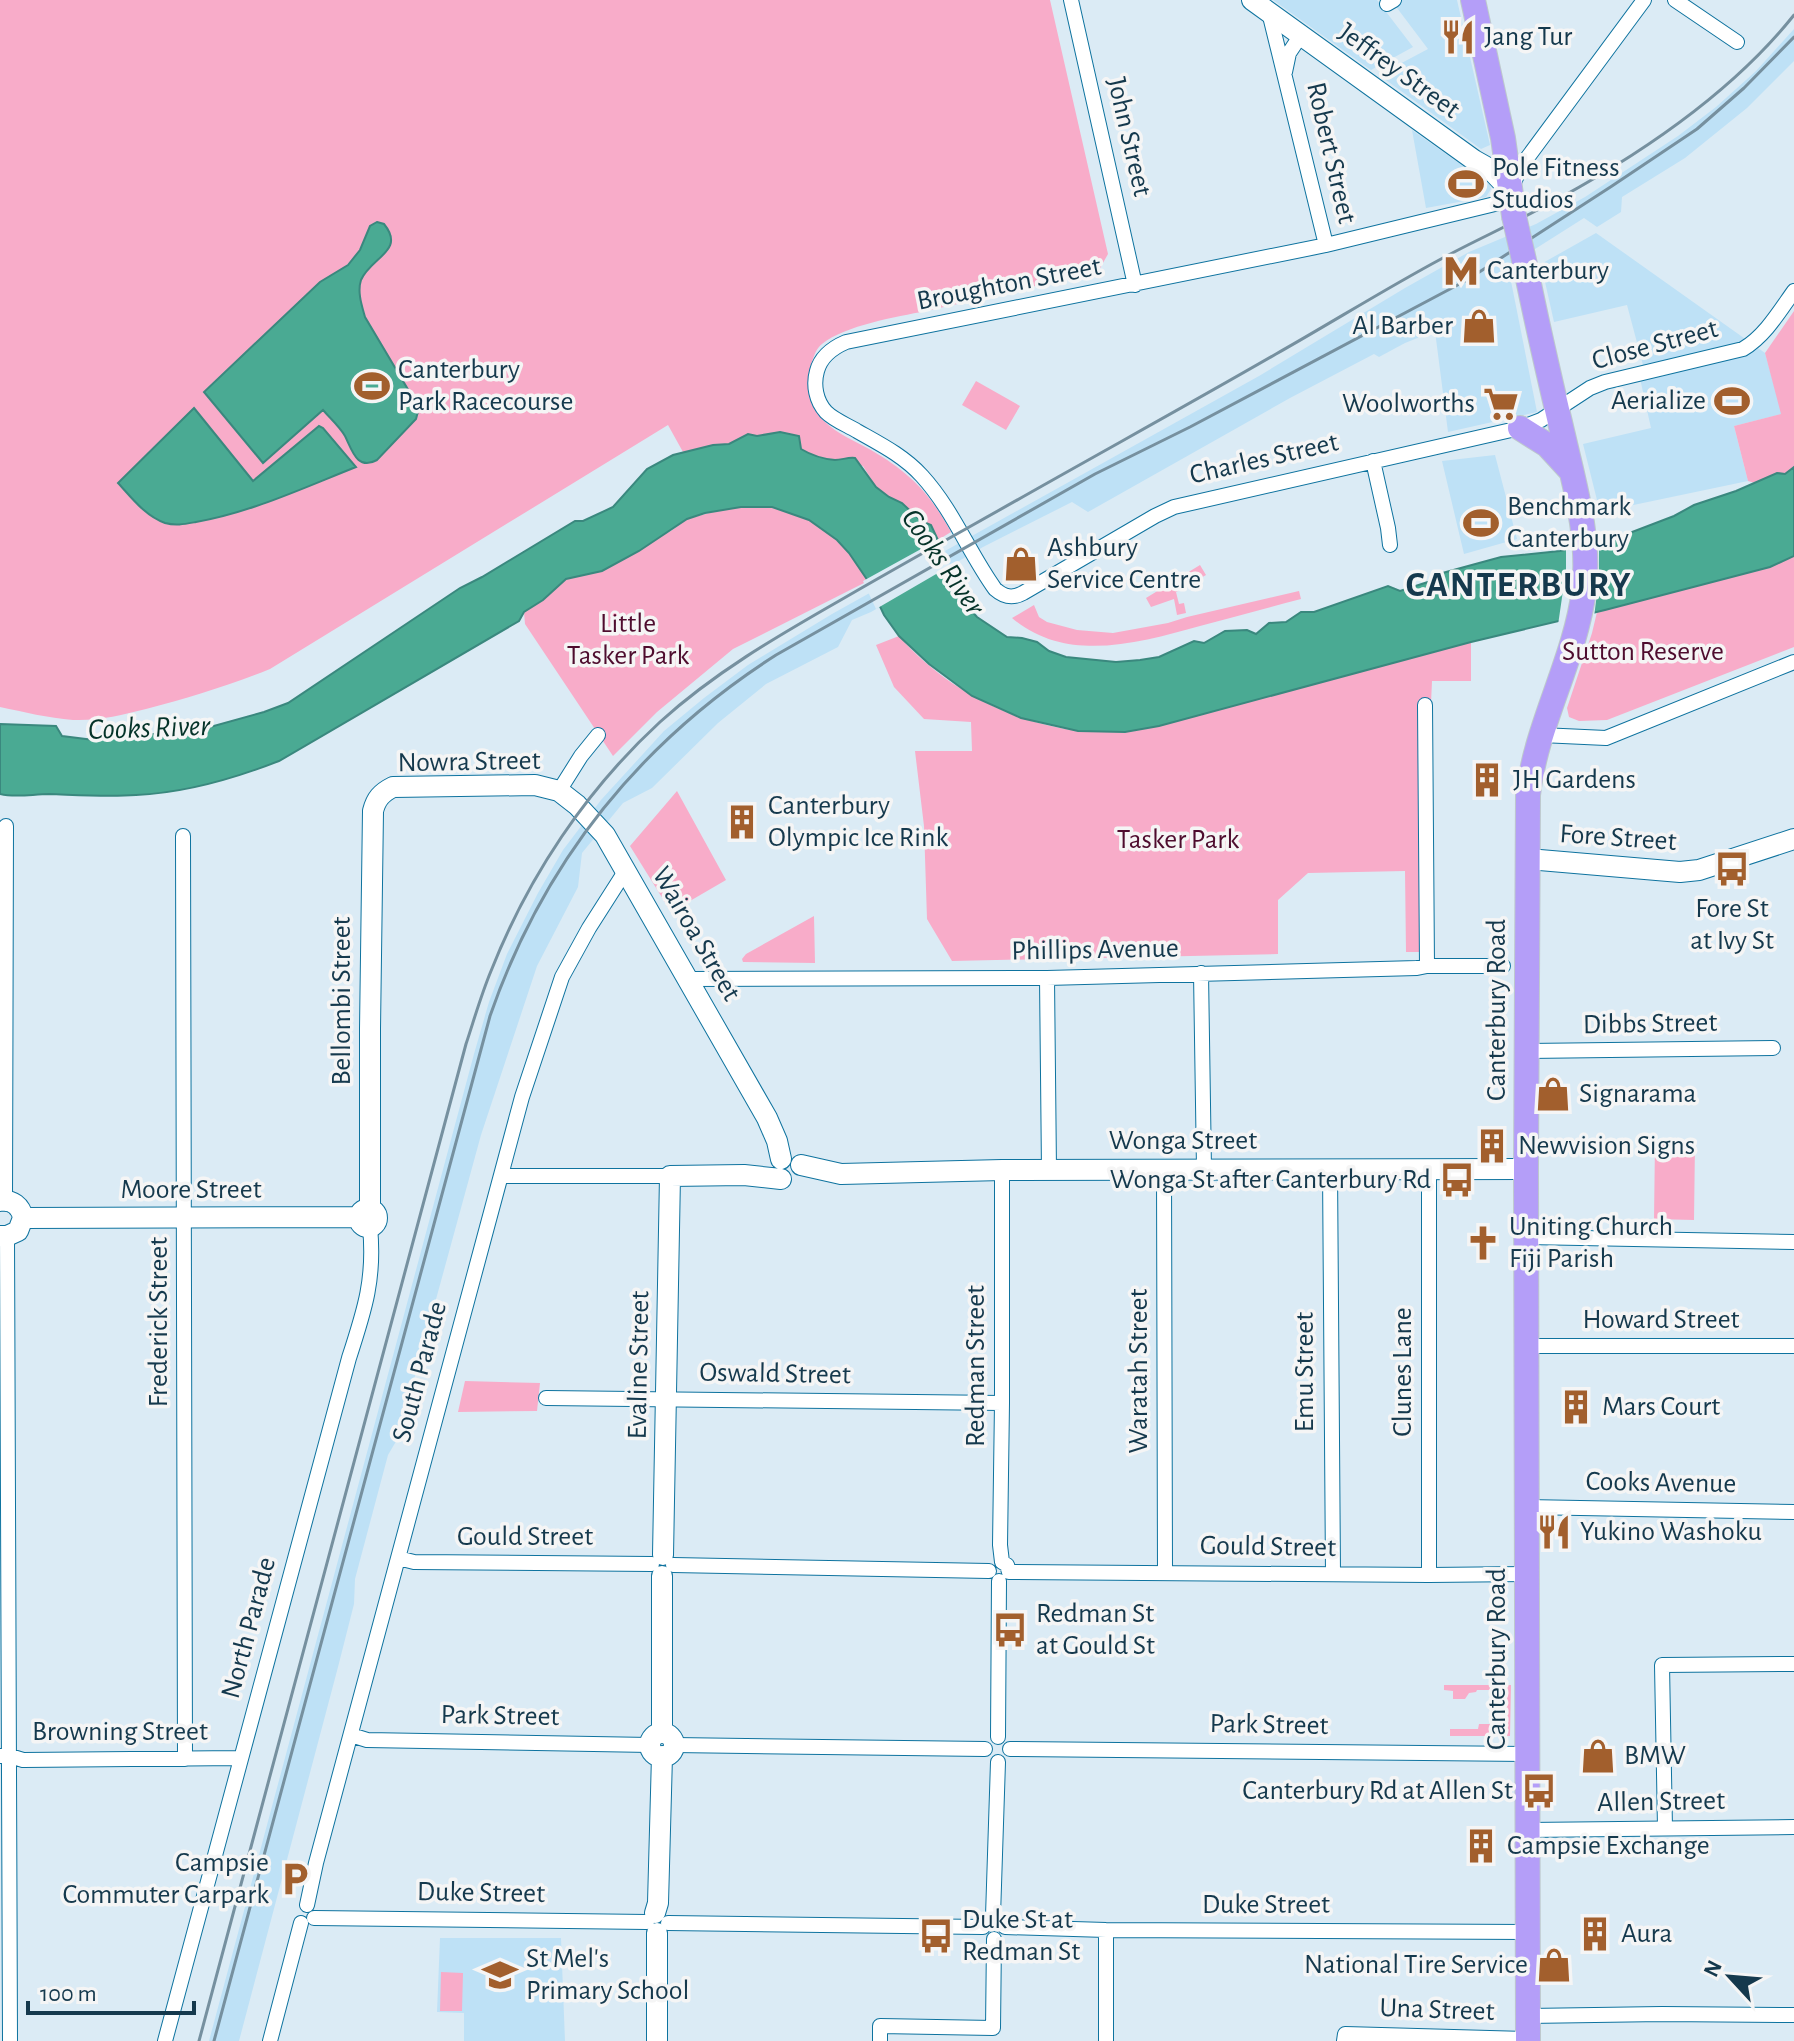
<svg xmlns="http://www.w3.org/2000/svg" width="1794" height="2041" font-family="'Alegreya Sans',sans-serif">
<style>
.built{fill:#bee1f6}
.green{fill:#f8acc9}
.water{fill:#4aaa93;stroke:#3a887e;stroke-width:2}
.pier{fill:#dbebf5}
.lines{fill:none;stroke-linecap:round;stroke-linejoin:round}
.street-casing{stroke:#0e739f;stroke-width:16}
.secondary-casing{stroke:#0e739f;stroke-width:22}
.highway-casing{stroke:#bdc8cd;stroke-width:26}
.street{stroke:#fff;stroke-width:14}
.secondary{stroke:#fff;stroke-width:20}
.highway{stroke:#b49ef8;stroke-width:24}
.rail{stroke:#76909f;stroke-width:3}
.highway-bridge-casing{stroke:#bdc8cd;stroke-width:26;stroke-linecap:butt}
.highway-bridge{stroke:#b49ef8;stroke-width:24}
.labels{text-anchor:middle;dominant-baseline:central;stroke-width:7;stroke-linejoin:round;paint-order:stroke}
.poi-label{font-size:28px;fill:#15394d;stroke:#f5f5f5;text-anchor:start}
.street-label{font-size:28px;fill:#15394d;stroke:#f5f5f5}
.park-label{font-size:28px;fill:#4e0c2e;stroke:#f5f5f5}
.water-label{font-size:30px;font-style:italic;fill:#053329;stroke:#f5f5f5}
.district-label{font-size:36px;font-weight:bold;letter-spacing:2px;fill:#15394d;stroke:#f5f5f5}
</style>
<rect width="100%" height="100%" fill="#dbebf5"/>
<path class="built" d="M1273,0H1377L1413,47L1371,70Z
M1391,0H1457L1490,145L1481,149L1379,75L1428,49Z
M1794,29V61L1747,108L1685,158L1622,197L1621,212L1597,227L1584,218L1508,266L1537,412L1448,432L1435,331L1405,343L1379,357L1374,354L1290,398L1088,512L1072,502L983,547L871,612L852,620L838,647L766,684L718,723L652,788L623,803L582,853L578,887L537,966L481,1135L398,1438L388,1455L355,1579L354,1604L338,1667L239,2041H209L474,1054L489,1002L507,954L538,893L563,850L601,800L664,731L704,698L748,665L832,614L1259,376L1405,288L1469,252L1536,224L1585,197L1678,136L1716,107L1756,71Z
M1412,130L1490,185L1491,189L1486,197L1426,208Z
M1596,233L1765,353L1782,414L1734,426L1748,481L1600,512L1583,444L1651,428L1641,383L1643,365L1627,305L1554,322L1541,264Z
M1495,455L1517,539L1464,554L1442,461Z
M440,1938H561L565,2041H464V2013L437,2012Z"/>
<path class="green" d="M0,0H1050L1108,254L1099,270L1088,274C1034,286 980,299 926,311C896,317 846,325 822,344C817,348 815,353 813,359C804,381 806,404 824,421C837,434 855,441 871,450C910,473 929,492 951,532L938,540L930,525L921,521L902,503L889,497L876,487L863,466L811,455L801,449L799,436L780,432L757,436L748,434L729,444L713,445L683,452L668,425L270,669C230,685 188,698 146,709C122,715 98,721 73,720C48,718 24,712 0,707Z
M1794,311V467L1785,474L1777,473L1755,483L1748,481L1734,426L1781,414L1765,353Z
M976,381L1020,406L1006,430L962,405Z
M757,506C789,508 825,524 846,549C855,559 861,571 868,581L733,649L657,712L613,756L525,624L524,612L543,600L566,579L577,576L671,531L687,519L724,509Z
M1794,556V647L1607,720L1579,721L1569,717L1567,708L1592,633L1597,612L1770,567Z
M1200,565L1206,575L1176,592L1179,604L1184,603L1186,613L1177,615L1174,599L1151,607L1146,598Z
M1299,591L1301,599C1267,608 1233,617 1200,626C1138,643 1067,664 1012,618L1034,605L1039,617L1047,622L1077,630L1113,633L1168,623L1187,617Z
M899,636C944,688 1011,723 1080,731C1106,734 1133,730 1159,726L1471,642V681H1432L1420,952H1406L1405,871L1308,873L1278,900V954L952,961L927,919L924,826L915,751H972L971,722L924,719L894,687L876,645Z
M677,791L726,880L671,912L630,846Z
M814,916L815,963L743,962L742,959L746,954Z
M1655,1143H1695L1694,1220L1654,1219Z
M465,1381L540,1383L537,1411L458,1412Z
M1444,1685H1511L1510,1736H1450V1729H1478L1479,1724H1497V1690H1477L1476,1692L1469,1693L1465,1699H1453V1691L1444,1690Z
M441,1972L463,1973L462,2011H440Z"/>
<path class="water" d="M377,222L384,224C406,251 371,257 361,280C357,292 362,306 365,317L419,408L416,419L377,460C357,471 352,450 345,436C340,427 330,418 323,410L263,463L204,392L320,282L348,265L360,250L370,226Z
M194,408L253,481L319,426L323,428L356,467C303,488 252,512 196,522C185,524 176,526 165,523C145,516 131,497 118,483Z
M780,432L799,436L801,449C811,455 823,459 835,460C842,460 848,457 855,458L876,487L889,497L902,503L921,521L931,525L938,540L948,579L960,585V595L966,605L977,617L1007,637L1022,638L1037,642L1049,651L1066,657L1116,662L1140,660L1159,657L1194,641L1204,643L1225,631L1247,630L1256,634L1269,623L1286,622L1301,612H1314L1388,586L1400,591L1431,581L1439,574L1501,557L1560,551L1606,542L1674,516L1694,505L1736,491L1777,473L1785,474L1794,467V556L1770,567L1605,610L1471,642L1159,726L1125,732L1078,731L1021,718L972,696L929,664L899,636L884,615L868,581L849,553L837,540L809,520L772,507H741L705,513L687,519L639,551L602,571L566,579L543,600L524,612L519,621L279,761C233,779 185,793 136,795C107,797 78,795 49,794C33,794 16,798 0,794V724L56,726L62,736L94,740L203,729L264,712L288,703L460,588L482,577L575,521H583L613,507L647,469L673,455L713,445L729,444L748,434L757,436Z"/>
<path class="pier" d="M941,538L950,566L876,609L863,581Z
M1599,539V578L1594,617L1558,625L1566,570V546Z"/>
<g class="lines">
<g class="street-casing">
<path id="street" d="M1071,0L1135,285
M1644,0L1522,165L1508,195L1499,203L1326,245L846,342C832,348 821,356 817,371C813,385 816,401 826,412C834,420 847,425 857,431C880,444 904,456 922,476C953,510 969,553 995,589C1004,597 1012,599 1023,593L1155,516L1174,507L1520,428L1541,420L1590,388L1605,382L1743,349C1765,336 1779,312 1794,291
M1675,0L1737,42
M1387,4L1394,0
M1269,12L1326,245
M1285,72L1289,53L1301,35
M1373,461L1388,528L1390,545
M1425,705L1427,966
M1541,735L1606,738L1794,662
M559,791L581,756L598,735
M183,836L185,1759
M1201,973L1204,1169
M1047,978L1049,1170
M689,979L1047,978L1417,968L1427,966H1503
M1528,1051L1773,1048
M1164,1169L1165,1572
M1330,1169L1333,1574
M1002,1170V1403L1000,1545L1002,1562L1007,1565L1009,1572
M501,1176H670
M5,1201L6,826
M7,1236L10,2041
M1527,1237L1794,1242
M1527,1346H1794
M546,1398L1002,1403
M1527,1507L1794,1512
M398,1558L414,1562L652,1564
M673,1565L989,1571
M1009,1572L1429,1575L1527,1574
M1429,1575V1168
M351,1735L367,1740L650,1745
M998,1737L999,1581
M674,1745L985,1749
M1010,1749L1527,1754
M0,1756H10L23,1760L240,1758
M1665,1828L1662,1665L1794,1664
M1528,1830L1794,1827
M307,1905L316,1863L522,1097L562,977L589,928L626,870
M993,1916L998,1762
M314,1918L647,1922
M668,1923L983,1927
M1005,1927L1106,1930L1528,1932
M1528,2016L1662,2014L1794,2015
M165,2041L349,1358C365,1309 375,1278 370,1227
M270,2041L301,1923
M880,2041V2026L993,2028L994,1939
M1106,2041V1930
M1344,2041L1345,2034L1528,2039"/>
</g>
<g class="secondary-casing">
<path id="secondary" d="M1252,0L1474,160L1490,169L1510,190
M1528,859L1680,872L1699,870L1794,839
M801,1165L841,1174L1002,1170L1526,1169
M0,1201C12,1199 21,1206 23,1218L18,1231L7,1236H0
M359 1218a9 9 0 1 1 18 0a9 9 0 1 1-18 0Z
M370,1210V1029L373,811C376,799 381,793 393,787L535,785L559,791L577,805L605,835L767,1118L777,1141L781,1159
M23,1218L359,1217
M663,1555L670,1176L744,1175L781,1179
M662,1576V1733
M650 1745a12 12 0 1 1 24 0a12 12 0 1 1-24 0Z
M655,1913L658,1903L662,1756
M657,2041V1933"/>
</g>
<g class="highway-casing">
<path id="highway" d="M1473,0L1503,138L1514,216
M1526,269C1537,325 1550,380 1563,435C1575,487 1590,537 1584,590C1575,661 1536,724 1528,795L1526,1169L1528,2041
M1520,428L1547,445L1570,470"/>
</g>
<use href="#street" class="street"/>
<use href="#secondary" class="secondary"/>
<use href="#highway" class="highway"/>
<path class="rail" d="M199,2041L466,1044C474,1020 481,995 491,971C528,877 586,790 660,722C714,673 776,637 839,601C906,562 975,524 1042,486C1120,442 1198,399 1276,354C1331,323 1385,289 1441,259C1474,241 1508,226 1541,208C1632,160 1730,95 1794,15
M214,2041L490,1016C543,863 640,742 776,655L1095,474L1190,427L1467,280L1612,186L1697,129L1744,88L1794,37"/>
<g class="highway-bridge-casing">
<path id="highway-bridge" d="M1514,216L1526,269"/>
</g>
<use href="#highway-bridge" class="highway-bridge"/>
</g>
<defs>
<g id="restaurant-bare" transform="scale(2.76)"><path d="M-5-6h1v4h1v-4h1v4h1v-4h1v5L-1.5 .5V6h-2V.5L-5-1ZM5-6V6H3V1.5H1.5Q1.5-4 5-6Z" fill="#a25f2d" stroke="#f5f5f5" stroke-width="2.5" paint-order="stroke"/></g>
<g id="stadium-bare" transform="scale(2.76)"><path d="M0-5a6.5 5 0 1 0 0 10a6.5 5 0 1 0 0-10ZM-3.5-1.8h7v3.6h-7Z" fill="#a25f2d" stroke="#f5f5f5" stroke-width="2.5" paint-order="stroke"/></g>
<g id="metro-bare" transform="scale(2.76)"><path d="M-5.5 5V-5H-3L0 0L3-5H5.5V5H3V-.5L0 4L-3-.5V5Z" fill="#a25f2d" stroke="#f5f5f5" stroke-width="2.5" paint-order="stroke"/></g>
<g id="shop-bare" transform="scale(2.76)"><path d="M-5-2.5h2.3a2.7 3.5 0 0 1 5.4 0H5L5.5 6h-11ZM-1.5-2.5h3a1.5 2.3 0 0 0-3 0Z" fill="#a25f2d" stroke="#f5f5f5" stroke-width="2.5" paint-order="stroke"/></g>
<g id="supermarket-bare" transform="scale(2.76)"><path d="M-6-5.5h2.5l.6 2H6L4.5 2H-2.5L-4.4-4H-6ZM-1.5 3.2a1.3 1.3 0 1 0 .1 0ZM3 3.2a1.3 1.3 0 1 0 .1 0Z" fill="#a25f2d" stroke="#f5f5f5" stroke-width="2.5" paint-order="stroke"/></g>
<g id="building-bare" transform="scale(2.76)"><path d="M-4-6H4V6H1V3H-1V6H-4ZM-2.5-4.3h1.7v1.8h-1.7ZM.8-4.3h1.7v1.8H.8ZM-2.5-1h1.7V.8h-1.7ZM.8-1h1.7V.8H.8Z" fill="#a25f2d" stroke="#f5f5f5" stroke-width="2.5" paint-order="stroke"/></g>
<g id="bus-bare" transform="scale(2.76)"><path d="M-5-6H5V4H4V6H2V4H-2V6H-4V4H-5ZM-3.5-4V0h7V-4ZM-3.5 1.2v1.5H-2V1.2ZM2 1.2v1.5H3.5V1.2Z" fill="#a25f2d" stroke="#f5f5f5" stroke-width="2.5" paint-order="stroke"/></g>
<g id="church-bare" transform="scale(2.76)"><path d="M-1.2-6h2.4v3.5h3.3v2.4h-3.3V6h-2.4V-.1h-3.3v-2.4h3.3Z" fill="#a25f2d" stroke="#f5f5f5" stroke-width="2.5" paint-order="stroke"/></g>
<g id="parking-bare" transform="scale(2.76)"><path d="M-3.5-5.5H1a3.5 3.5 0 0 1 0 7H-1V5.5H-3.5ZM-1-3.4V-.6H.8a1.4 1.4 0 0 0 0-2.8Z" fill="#a25f2d" stroke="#f5f5f5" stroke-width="2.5" paint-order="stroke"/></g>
<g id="school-bare" transform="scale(2.76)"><path d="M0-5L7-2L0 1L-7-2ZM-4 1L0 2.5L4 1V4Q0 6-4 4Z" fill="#a25f2d" stroke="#f5f5f5" stroke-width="2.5" paint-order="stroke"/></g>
</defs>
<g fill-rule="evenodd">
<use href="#restaurant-bare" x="1458" y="37"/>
<use href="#stadium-bare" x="1466" y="184"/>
<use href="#metro-bare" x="1461" y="271"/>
<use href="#shop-bare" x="1479" y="326"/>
<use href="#stadium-bare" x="372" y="386"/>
<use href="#stadium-bare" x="1732" y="401"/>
<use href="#supermarket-bare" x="1501" y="404"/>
<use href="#stadium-bare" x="1481" y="523"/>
<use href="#shop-bare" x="1021" y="564"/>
<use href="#building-bare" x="1487" y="780"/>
<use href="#building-bare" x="742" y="822"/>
<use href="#bus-bare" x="1732" y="869"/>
<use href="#shop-bare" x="1553" y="1094"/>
<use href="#building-bare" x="1492" y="1146"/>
<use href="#bus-bare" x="1457" y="1180"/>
<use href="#church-bare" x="1483" y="1243"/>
<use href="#building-bare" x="1576" y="1407"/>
<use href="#restaurant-bare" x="1554" y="1532"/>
<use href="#bus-bare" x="1010" y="1630"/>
<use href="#shop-bare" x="1598" y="1756"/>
<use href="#bus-bare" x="1539" y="1791"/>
<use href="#building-bare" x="1481" y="1846"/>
<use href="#parking-bare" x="295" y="1879"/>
<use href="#building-bare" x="1595" y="1934"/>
<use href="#bus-bare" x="936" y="1936"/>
<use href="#shop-bare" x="1554" y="1965"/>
<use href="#school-bare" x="500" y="1975"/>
</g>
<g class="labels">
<g class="poi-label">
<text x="1484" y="37">Jang Tur</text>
<text x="1492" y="168">Pole Fitness<tspan x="1492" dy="32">Studios</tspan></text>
<text x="1487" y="271">Canterbury</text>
<text x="1453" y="326" text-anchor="end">Al Barber</text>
<text x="398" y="370">Canterbury<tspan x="398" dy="32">Park Racecourse</tspan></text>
<text x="1706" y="401" text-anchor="end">Aerialize</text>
<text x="1475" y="404" text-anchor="end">Woolworths</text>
<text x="1507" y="507">Benchmark<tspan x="1507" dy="32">Canterbury</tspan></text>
<text x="1047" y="548">Ashbury<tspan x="1047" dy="32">Service Centre</tspan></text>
<text x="1513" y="780">JH Gardens</text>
<text x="768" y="806">Canterbury<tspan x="768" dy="32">Olympic Ice Rink</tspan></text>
<text x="1732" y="909" text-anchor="middle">Fore St<tspan x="1732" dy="32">at Ivy St</tspan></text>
<text x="1579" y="1094">Signarama</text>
<text x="1518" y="1146">Newvision Signs</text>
<text x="1431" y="1180" text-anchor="end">Wonga St after Canterbury Rd</text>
<text x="1509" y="1227">Uniting Church<tspan x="1509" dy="32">Fiji Parish</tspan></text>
<text x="1602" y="1407">Mars Court</text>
<text x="1580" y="1532">Yukino Washoku</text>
<text x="1036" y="1614">Redman St<tspan x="1036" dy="32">at Gould St</tspan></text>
<text x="1624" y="1756">BMW</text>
<text x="1513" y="1791" text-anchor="end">Canterbury Rd at Allen St</text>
<text x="1507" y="1846">Campsie Exchange</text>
<text x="269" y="1863" text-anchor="end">Campsie<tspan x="269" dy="32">Commuter Carpark</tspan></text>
<text x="962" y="1920">Duke St at<tspan x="962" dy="32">Redman St</tspan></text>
<text x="1621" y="1934">Aura</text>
<text x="526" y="1959">St Mel's<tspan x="526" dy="32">Primary School</tspan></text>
<text x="1528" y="1965" text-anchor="end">National Tire Service</text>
</g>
<g class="street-label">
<text transform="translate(1399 71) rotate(36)">Jeffrey Street</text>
<text transform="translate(1129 137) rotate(77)">John Street</text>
<text transform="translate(1331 153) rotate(77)">Robert Street</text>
<text transform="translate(1009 284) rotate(-11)">Broughton Street</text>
<text transform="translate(1655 345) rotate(-15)">Close Street</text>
<text transform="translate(1264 459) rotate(-13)">Charles Street</text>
<text transform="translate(469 762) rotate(-1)">Nowra Street</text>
<text transform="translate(1618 838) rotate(4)">Fore Street</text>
<text transform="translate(696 934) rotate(60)">Wairoa Street</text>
<text transform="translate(1095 950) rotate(-1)">Phillips Avenue</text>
<text transform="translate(342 1001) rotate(-90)">Bellombi Street</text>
<text transform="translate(1497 1010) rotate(-90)">Canterbury Road</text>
<text transform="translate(1650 1024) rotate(-1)">Dibbs Street</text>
<text x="1183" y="1141">Wonga Street</text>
<text x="191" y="1190">Moore Street</text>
<text x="1661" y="1320">Howard Street</text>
<text transform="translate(159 1322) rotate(-90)">Frederick Street</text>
<text transform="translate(639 1365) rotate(-89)">Evaline Street</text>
<text transform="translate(976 1366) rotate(-90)">Redman Street</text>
<text transform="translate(1139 1371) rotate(-90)">Waratah Street</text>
<text transform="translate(420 1372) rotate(-75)">South Parade</text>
<text transform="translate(1305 1372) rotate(-90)">Emu Street</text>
<text transform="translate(1403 1372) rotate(-90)">Clunes Lane</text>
<text transform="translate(775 1374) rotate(1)">Oswald Street</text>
<text transform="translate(1661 1483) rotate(1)">Cooks Avenue</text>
<text x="525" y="1537">Gould Street</text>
<text transform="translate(1268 1547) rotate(1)">Gould Street</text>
<text transform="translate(249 1628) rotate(-75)">North Parade</text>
<text transform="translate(1497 1659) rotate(-90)">Canterbury Road</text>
<text transform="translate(500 1716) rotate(1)">Park Street</text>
<text transform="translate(1269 1725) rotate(1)">Park Street</text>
<text x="120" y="1732">Browning Street</text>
<text transform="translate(1661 1802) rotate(-1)">Allen Street</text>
<text transform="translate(481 1893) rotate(1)">Duke Street</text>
<text x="1266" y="1905">Duke Street</text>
<text transform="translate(1437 2010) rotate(2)">Una Street</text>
</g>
<g class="park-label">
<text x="628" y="624">Little<tspan x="628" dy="32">Tasker Park</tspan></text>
<text x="1643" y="652">Sutton Reserve</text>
<text x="1178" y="840">Tasker Park</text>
</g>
<g class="water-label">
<text transform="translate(943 562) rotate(55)">Cooks River</text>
<text transform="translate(149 728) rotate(-2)">Cooks River</text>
</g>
<g class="district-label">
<text x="1519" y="585">CANTERBURY</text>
</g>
</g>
<g transform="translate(1730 1977) rotate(296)" stroke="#f5f5f5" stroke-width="6" paint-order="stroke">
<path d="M0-6L14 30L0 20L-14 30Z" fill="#15394d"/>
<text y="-12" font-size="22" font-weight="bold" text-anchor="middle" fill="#15394d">N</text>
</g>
<path d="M28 2001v12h166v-12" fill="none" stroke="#15394d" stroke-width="4"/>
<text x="40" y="2001" font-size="24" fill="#15394d" stroke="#f5f5f5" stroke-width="6" paint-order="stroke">100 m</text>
</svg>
